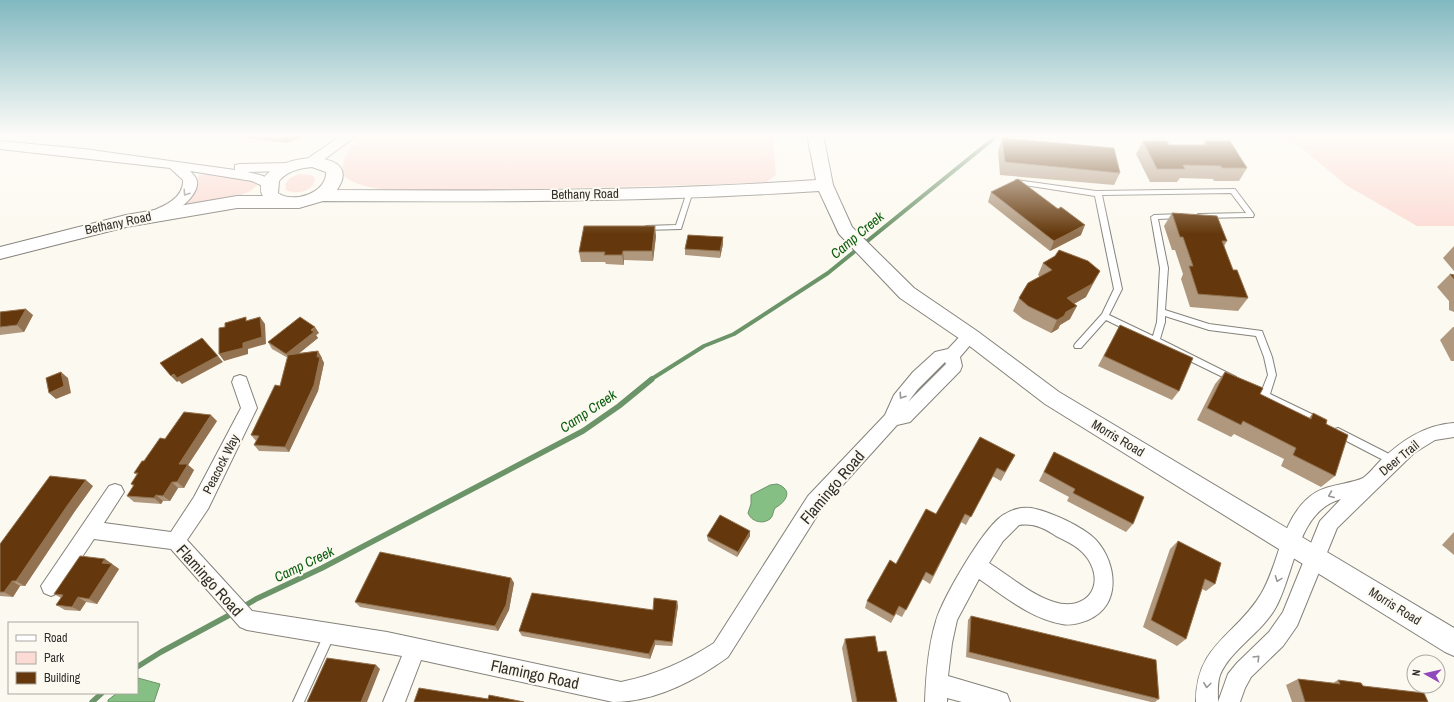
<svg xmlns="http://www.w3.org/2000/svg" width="1454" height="702" font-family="'Archivo Narrow',sans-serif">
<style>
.green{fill:#fcdbd4}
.water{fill:#86bf83;stroke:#6c9469}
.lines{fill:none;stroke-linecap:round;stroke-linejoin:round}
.stream-far1{stroke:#6c9469;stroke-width:4}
.stream{stroke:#6c9469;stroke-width:5.5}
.service-casing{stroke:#85827b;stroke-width:2}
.minor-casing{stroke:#85827b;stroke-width:2}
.tertiary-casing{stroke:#85827b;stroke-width:2}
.service{fill:#fff;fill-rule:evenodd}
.minor{fill:#fff;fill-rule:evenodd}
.tertiary{fill:#fff;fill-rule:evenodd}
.wall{fill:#b0987e}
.shaded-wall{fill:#927250}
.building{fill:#64380c;stroke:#927250}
.oneway{stroke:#989695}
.labels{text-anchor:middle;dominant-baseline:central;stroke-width:4;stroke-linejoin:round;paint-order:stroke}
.street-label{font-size:13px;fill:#302e2b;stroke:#fcf9f0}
.water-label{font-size:14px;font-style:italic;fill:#0a5e0e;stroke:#fcf9f0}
.near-street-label{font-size:16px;fill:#302e2b;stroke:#fcf9f0}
</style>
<rect width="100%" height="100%" fill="#fcf9f0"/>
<path class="green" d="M360,135H773L776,175L765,183L420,192C395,190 360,191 341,174L345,156Z
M1286,135H1454V226H1417L1346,185Z
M299,174L312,175L315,179C313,192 296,195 286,190L285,184L290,178Z
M199,175C210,174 249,177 257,185C245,200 205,201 187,203L196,192L199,182L197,178Z"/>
<path class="water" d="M777,484C794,490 786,502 775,508C773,511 773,517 770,519C762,525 751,521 748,513L751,504V495L770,485Z
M138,678L160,684L154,702H108V700L117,693H137Z"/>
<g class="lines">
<path class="stream-far1" d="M650,380L704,346L734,334L828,273L998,135"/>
<path class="stream" d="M241,608L256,599L322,568L583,431L619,406L652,379
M137,667L161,652L235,612
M92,702L102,693"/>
<g class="service-casing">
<path id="service" d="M1016,180L1096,191L1235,189L1253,213L1254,215L1253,217L1198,218L1197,216L1198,214H1200L1246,213L1231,193L1102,195L1122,289L1109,315L1153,336L1157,322L1160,268L1151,217L1154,215L1182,214L1183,216L1182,218H1180L1158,219L1168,268L1165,310L1209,324L1262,331L1272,357L1276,375L1270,394L1322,419L1323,422L1322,425L1319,426L1316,425L1249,391L1248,389L1249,387L1252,386L1262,390L1268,375L1264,357L1256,336L1209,330L1165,316V322L1160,339L1236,377L1237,379L1236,381L1233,382L1106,320L1081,348H1075L1074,346L1075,344L1102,314L1114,289L1095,196L1018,184L1015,182Z
M688,189H690L693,191L681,229L644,230L643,228L646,226L676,225Z
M1338,428L1395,457L1396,460L1395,463L1392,464L1389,463L1335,435L1334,432L1335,429Z
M330,629L334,630L335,634L304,702H293L326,630Z"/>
</g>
<g class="minor-casing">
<path id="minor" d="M342,135H357L317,165H307L306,162L307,159Z
M0,141L84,149L235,170V165L240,164L289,163L294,164L296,167L294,170L289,171L247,172C256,174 270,176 276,185L274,188L269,189L252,181L190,171C193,174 196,177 197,181C200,199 163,224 147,219L145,216L147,213C162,207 184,199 183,180L170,168L0,149Z
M970,330L976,332L978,336L960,357L962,366L960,371L910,422L897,425L822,508L728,657C695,681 654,702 613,702L421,660L405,702H383L402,656L247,630L240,627L171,549L94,539L58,593L51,596L44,593L41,586L109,486L115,484L121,486L124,492L104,523L171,532L194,497L241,408L232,382L234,377L240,375L246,377L257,408L208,509L187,540L252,611L387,632L621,682C655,675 685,662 714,643L808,496L885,415L894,395L913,372L935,352L948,349L964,332ZM945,362L946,364L908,402L918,389Z
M1454,423V437L1435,440L1414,453L1337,528L1297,626L1283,646L1251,677L1245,688L1240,702H1218L1228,674L1237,663L1269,632L1283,612L1320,521L1341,499C1297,511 1295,572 1276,607C1262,633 1231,649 1220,675C1217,684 1218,693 1218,702H1196C1196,644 1236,636 1261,594C1279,564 1280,524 1307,499C1324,483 1345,486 1363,478C1369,474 1375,466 1380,461C1401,441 1424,425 1454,423Z
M1031,508C1049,511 1084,527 1096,540C1117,563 1122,606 1088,620C1080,623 1071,626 1062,624C1031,619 1004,596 979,579L957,620L952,643L948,676L999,691L1007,694L1010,702H962L947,698V702H925C926,675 928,647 936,621C943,598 985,524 1005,514C1013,509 1022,507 1031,508ZM1019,525C1034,523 1044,528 1056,536C1068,542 1080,547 1088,559C1106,587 1085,612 1054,602C1031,595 1010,576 989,563L1003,541Z"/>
</g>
<g class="tertiary-casing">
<path id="tertiary" d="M807,135H823L833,185L852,227L914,288L977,331L1059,392L1454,628V656L1445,652L1045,404L963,341L900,298L839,234L819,191C654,202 488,202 323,201L299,208H237L126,227L0,259V247L126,215L237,196H263C259,190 261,184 264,178C282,151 365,149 337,190C496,191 657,191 816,180ZM312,167L326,172C327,193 293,204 278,193L279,181C287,171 300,168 312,167Z"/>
</g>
<use href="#service" class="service"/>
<use href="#minor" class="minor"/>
<use href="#tertiary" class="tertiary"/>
</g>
<path class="wall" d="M243,135H307L286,143L245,138Z
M1002,138L1120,173L1114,185L1000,175L998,151Z
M1143,141L1169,145H1202L1205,141L1247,168L1239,181H1214L1213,179L1180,178L1177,182H1150L1136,154Z
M991,192L1081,235L1050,251L988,202Z
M1172,213L1227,241L1224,246L1233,270L1248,298L1238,311L1190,307L1181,279L1183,274L1175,250H1172L1164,226Z
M656,236L653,261L624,260V265L606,264L605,262H581L579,252Z
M723,244L720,258L685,255V249Z
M1454,246V271L1443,258Z
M1043,263L1086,297L1074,304L1070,319L1060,325L1058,329L1051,333L1023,319L1013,311L1019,298L1040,277L1038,275Z
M1450,274L1454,275V312L1449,310V301L1437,287Z
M0,312L33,315L24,332L0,335Z
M1120,325L1179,391L1172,400L1098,366Z
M1453,327H1454V361H1451L1440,340Z
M319,333L316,335L318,338L299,353L318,351L322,358V359L324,363L318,391L289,452L259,451L254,445L256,441L251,435L280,386L288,358L272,349L268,342Z
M1225,372L1260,394L1309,418L1313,413L1326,424L1335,476L1321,487L1281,466L1284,459L1234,434L1231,437L1197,420L1215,384Z
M217,421L188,465L194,470L184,488H178L170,501H163L161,504L134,502L127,496L133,486L131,484L137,475L134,473L165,439Z
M1054,452L1133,524L1126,532L1067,501L1069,497L1039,481L1049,461Z
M1015,455L1001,481L992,476L966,525L961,522L930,584L922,579L902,617L896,614L891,623L865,608L867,601L936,514Z
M93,486L75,511L25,586H20L13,597L0,596V544Z
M750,531V536L737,557L708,541L707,536Z
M1454,532V555L1442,545Z
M1178,541L1215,584L1206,591L1202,589L1186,639L1177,646L1143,627L1170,549Z
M105,559L119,569L97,604L86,602L80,611L65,610L56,605L61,598L54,594Z
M511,578L514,583L509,610L498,631L360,607L355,602Z
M678,606L672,646L655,645L650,659L522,636L519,631Z
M971,616L1159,699L1155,702H1151L966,657L968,620Z
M845,639L878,652L897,702H852L842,648Z
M1298,679L1333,683L1338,680L1428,702H1292L1286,685Z"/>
<path class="shaded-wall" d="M282,135H307L286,143Z
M1085,225L1081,235L1050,251L1054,241Z
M655,226L656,236L653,261L652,251Z
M723,237V244L720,258V251Z
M623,251L624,260V265L622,255Z
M1100,271L1086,297L1061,311L1067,298Z
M1077,306L1070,319L1060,325L1058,329L1051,333L1057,320L1066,312Z
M26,309L33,315L24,332L17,325Z
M260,317L265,324L266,344L248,349V354L224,361L219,354L243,343Z
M315,327L319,333L316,335L318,338L291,360L286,354Z
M318,351L322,358V359L324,363L318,391L289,452L285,447L317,357Z
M218,356L223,362L182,384L179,381L177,382L171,376Z
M61,372L68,378L71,393L56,399L49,393Z
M211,415L217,421L188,465L194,470L184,488L177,482L179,464Z
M86,480L93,486L75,511L25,586L16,581L67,506Z
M172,482L178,488L170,501L163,496Z
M156,495L163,501L161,504L154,498Z
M750,531V536L737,557L738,552Z
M105,559L119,569L97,604L89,599L102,563Z
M511,578L514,583L509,610L498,631L495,626Z
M12,581L20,586L13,597L4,592Z
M78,597L86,602L80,611L72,607Z
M677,601L678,606L672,646V642Z
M655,640V645L650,659L649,654Z
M376,665L380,669L367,702H361Z"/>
<path class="building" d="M1002,138L1114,148L1120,173L1005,162Z
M1143,141H1167L1169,145H1207L1205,141H1230L1247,168H1222L1221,166L1183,165L1185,169H1157Z
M1018,179L1058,209L1061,207L1085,225L1054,241L991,192Z
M1172,213L1217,216L1227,241H1222L1233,270H1237L1248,298L1198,294L1189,266H1193L1183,237H1180Z
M584,226H655L652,251H623L622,255H604L605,252H579Z
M688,235L723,237L720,251L685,249Z
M1059,250L1088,261L1100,271L1092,284L1067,298L1077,306L1066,312L1064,316L1057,320L1028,306L1019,298L1028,283L1052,270L1043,263L1055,256Z
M1450,274L1454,275V279Z
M26,309L17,325L0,327V312Z
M246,317V321L260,317L262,337L243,343V348L219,354V328L225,327V323Z
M300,317L315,327L311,330L314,332L286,354L268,342Z
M1120,325L1193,358L1179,391L1104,356Z
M202,338L218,356L177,378L174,374L171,376L160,363Z
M318,351L317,357H320L314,385L285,447L254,445L259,436L251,435L275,385L280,386L288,355Z
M61,372L64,386L49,393L46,378Z
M1225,372L1263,388L1260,394L1311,419L1313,413L1327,420L1326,424L1348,435L1335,476L1293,455L1296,448L1243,421L1241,425L1207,408Z
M184,412L211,415L179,464H188L177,482H172L163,496L156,495L154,498L127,496L134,485L131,484L138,473H134L142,461H144L160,438L165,439Z
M980,437L1015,455L1005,472L997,468L971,517L965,514L933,576L926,572L906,610L899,606L894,616L867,601L890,560L896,564L926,509L936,514Z
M1054,452L1144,497L1133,524L1073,493L1075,489L1044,472Z
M50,476L86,480L67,506L16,581H12L4,592H0V544Z
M720,515L750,531L738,552L707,536Z
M1178,541L1221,563L1215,584L1205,579L1186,639L1151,620Z
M380,552L511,578L506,605L495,626L355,602Z
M80,556L105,559L102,563L112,564L89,599L78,597L72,607L56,605L63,595L54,594Z
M532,593L653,610L654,598L677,601L672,642L655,640L649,654L519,631Z
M971,616L1156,660L1159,699L969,652Z
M875,636L878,652L886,651L897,702H857L845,639Z
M327,658L376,665L361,702H307Z
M1298,679L1340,684L1338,680L1361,683L1363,686L1424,693L1428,702H1305Z
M419,688L488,699L489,695L524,702H414Z"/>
<defs><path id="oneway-chevron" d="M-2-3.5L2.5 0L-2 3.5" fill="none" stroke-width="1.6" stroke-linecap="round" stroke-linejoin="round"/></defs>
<g class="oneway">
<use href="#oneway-chevron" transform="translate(186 193) rotate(124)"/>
<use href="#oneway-chevron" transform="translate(902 396) rotate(124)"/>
<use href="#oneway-chevron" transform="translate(1331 495) rotate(158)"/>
<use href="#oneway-chevron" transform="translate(1278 579) rotate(111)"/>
<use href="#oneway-chevron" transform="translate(1257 658) rotate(-45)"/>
<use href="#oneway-chevron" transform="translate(1207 685) rotate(97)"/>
</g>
<linearGradient id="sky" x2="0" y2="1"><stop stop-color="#81b8c0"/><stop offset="0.58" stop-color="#fefcf8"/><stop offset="1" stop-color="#fefcf8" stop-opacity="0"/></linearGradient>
<rect width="1454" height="234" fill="url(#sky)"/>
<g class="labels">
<g class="street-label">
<text transform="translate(585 194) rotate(-1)">Bethany Road</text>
<text transform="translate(118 223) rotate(-12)">Bethany Road</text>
<text transform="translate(1118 438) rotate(31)">Morris Road</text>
<text transform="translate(1399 458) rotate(-39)">Deer Trail</text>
<text transform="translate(221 464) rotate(-63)">Peacock Way</text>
<text transform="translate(1395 606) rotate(32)">Morris Road</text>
</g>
<g class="water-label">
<text transform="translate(857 235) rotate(-40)">Camp Creek</text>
<text transform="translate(588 411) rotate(-34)">Camp Creek</text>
<text transform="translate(304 564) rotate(-26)">Camp Creek</text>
</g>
<g class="near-street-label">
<text transform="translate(832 487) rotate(-50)">Flamingo Road</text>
<text transform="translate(210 580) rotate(48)">Flamingo Road</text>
<text transform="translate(535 674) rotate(12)">Flamingo Road</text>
</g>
</g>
<rect x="8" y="622" width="130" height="72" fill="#fcf9f0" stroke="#aaa8a1"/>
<rect x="16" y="635" width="20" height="6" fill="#ffffff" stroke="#aaa8a1"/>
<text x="44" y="642" font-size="12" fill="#302e2b">Road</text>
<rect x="16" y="652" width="20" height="12" fill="#fcdbd4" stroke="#aaa8a1"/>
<text x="44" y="662" font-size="12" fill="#302e2b">Park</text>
<rect x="16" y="672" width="20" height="12" fill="#64380c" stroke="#aaa8a1"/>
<text x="44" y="682" font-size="12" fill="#302e2b">Building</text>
<g transform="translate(1426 674) rotate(278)"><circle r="19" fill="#fcf9f0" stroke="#aaa8a1"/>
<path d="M0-3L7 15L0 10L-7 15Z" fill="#8f49bc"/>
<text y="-6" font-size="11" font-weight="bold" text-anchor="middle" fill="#302e2b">N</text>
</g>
</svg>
